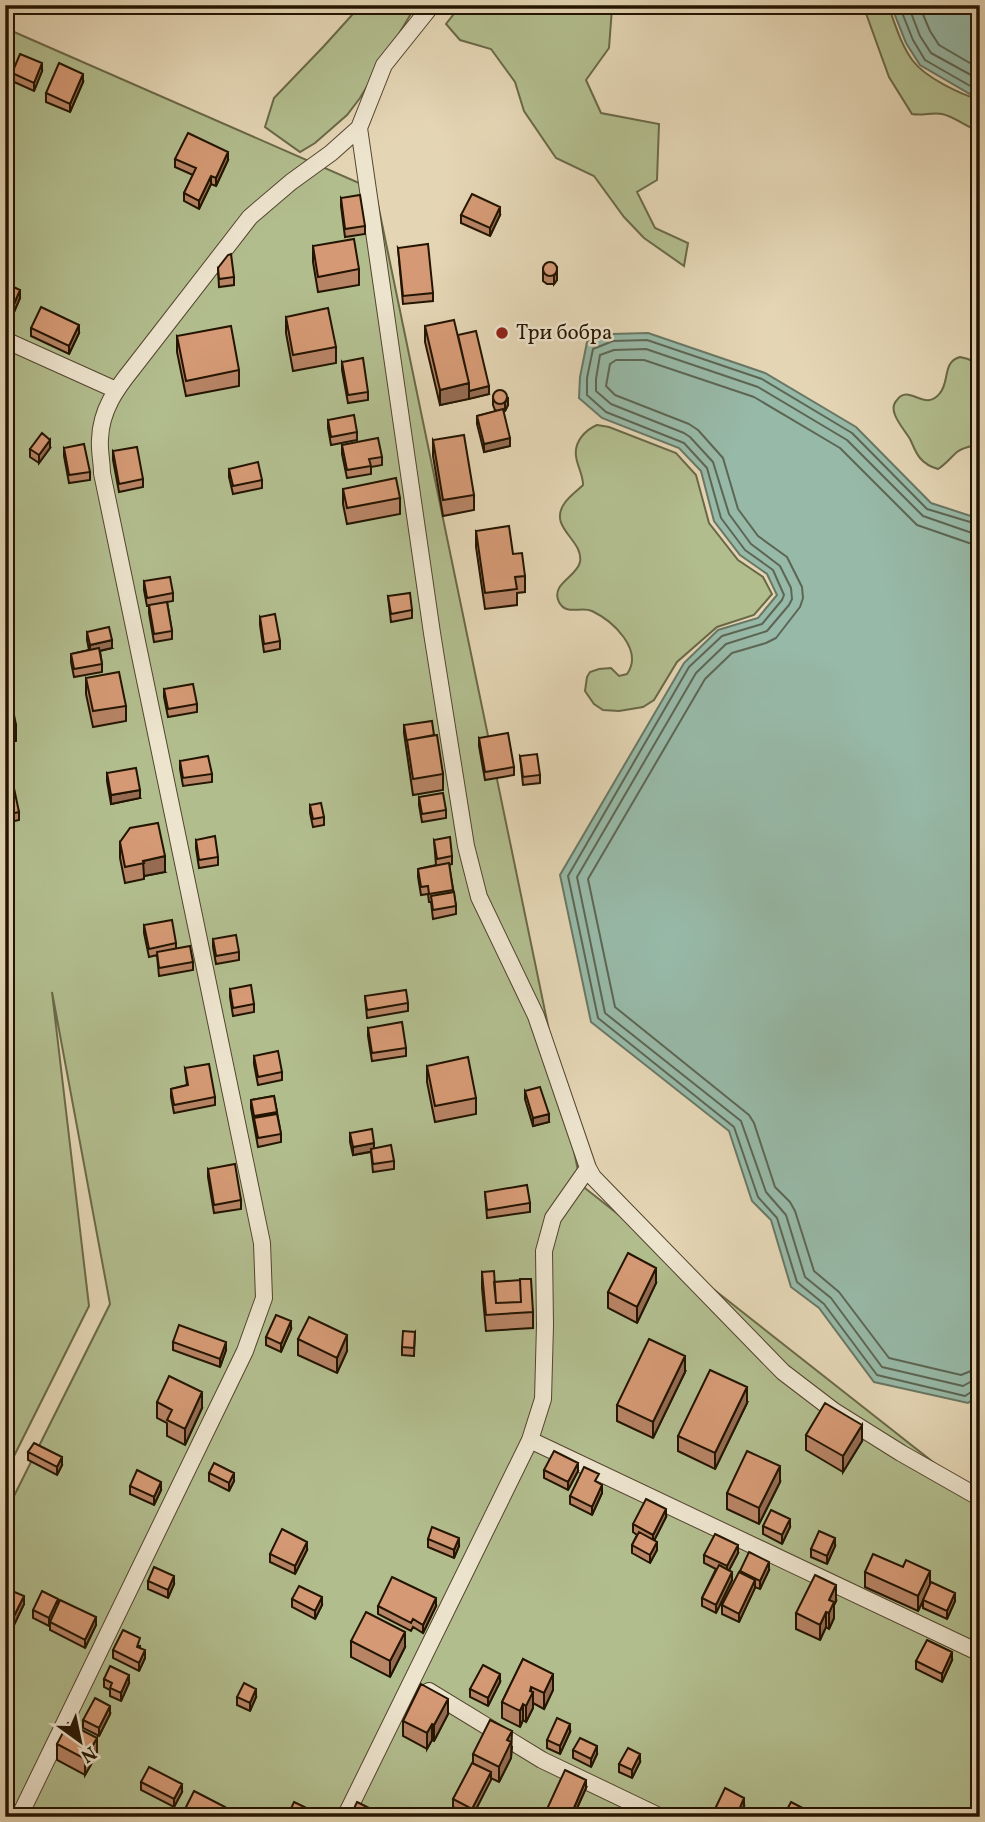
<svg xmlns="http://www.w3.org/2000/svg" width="985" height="1822" font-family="Vollkorn,serif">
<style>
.green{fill:#b2bd8e;stroke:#6a6847;stroke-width:2}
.water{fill:#97b9a7;stroke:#697764;stroke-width:2}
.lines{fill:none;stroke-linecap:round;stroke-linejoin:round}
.shore{stroke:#5d6654;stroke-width:2}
.service-casing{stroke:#53442d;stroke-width:18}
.service{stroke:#ede4ce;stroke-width:16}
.wall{fill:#b78465;stroke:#231400;stroke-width:2}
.shaded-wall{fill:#956c52;stroke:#231400;stroke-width:2}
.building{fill:#d59a75;stroke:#231400;stroke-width:2}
.poi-dot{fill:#8f2418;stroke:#ede4ce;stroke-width:2.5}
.labels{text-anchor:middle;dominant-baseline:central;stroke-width:5;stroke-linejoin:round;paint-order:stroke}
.poi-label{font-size:21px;fill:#231400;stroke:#ede4ce;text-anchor:start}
</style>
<rect width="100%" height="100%" fill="#e4d5b4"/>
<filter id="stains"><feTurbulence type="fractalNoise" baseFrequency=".00286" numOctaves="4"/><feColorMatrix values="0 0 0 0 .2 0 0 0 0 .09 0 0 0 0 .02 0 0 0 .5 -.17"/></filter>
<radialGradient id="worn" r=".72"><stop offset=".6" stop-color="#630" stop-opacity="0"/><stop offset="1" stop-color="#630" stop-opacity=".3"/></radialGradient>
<path class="green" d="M361,5H419L412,12L360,98L347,115L315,143L300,152L265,127L274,98L324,46Z
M461,5H611L612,8L609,48L586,80L601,113L659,124L657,180L637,192L655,228L688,243L684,266L644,238L624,217L594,176L556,158L524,111L515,82L491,49L460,40L446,24Z
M863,5H888C895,24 901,45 913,61C926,78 960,94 980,100V131C967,128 956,117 942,114C932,112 923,116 912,114L889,77Z
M5,28L375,190L581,1185L980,1499V1817H5V1514L110,1304L52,992L89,1306L5,1474V746L10,761L5,735Z
M960,357L968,359L980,365V444C972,446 963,447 957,452C950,458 946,464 938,469C931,467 925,464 920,458C915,452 913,445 910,439C905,431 898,423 895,415C893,410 893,404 897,400C909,383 925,413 940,393C950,381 942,362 960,357Z
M597,425L609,427L676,453L696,475L709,523L738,560L763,577L772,594L754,615L717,627L677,662L654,700L643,707L619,711L603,710L594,704L585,691L587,677L590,672L599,669L611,668L619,676L627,674C644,650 613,621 592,611C581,606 566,616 559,602C550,584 577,577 580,562C584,540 548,528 564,504C569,496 577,491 583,485C583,474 577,466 576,456C574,442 585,430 597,425Z"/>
<path class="water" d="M891,5H980V97L970,94L920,65L906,43Z
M648,333L765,373L856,427L931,503L980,519V1394L968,1403L874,1382L819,1308L791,1287L771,1220L752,1201L729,1131L591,1022L560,875L684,663L718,630L758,618L777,595L767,574L740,555L714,521L701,471L679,448L602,418L579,398L580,377L587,342L611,334Z"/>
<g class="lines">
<path class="shore" d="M899,5L913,40L925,60L972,87L980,89
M908,5L920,36L931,53L980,80
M919,5L930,31L939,45L980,69
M980,525L927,509L852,433L762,379L647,340L613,341L593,349L587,378V395L606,412L684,443L707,468L721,518L745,550L773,570L784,595L782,600L762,624L722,636L689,667L568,876L598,1018L734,1127L758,1197L777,1218L797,1282L824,1304L877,1375L965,1396L974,1390L980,1389
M980,534L972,533L923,516L847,440L758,387L646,349L614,350L600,355L596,379V391L611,404L684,433L690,437L713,462L729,514L751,544L780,566L791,588L792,599L789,605L767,631L726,644L696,673L577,877L605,1013L741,1121L766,1192L786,1215L805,1277L831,1298L882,1367L963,1386L972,1381H980
M980,545L969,543L917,525L840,448L754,397L644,360H616L610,364L606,386L615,395L689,424L698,430L723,458L738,509L758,536L787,557L802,587L803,598L800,607L776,638L766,643L732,653L705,679L588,879L615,1007L749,1115L754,1123L775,1187L790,1202L795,1211L814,1271L839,1292L889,1358L961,1375L971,1371L980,1370"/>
<g class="service-casing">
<path id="service" d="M432,5L384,65L359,128L432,633L466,846L479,897L536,1016L588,1168L593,1177L783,1372L834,1411L901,1453L980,1498
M5,340L116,390
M530,1440L980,1653
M429,1691L542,1760L661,1817
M19,1817L245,1351L264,1298L262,1243L102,473C102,462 99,450 100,439C101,410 116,389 133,368L250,217L291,182L331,153L359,128
M345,1817L530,1440L543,1399L545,1325L544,1251L553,1218L588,1168"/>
</g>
<use href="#service" class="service"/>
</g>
<path class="wall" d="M42,71L34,91L12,81V73Z
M83,82L70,112L46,102V93Z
M175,159L228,160L216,186L211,184L199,209L184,201V193L193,175L175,167Z
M341,198L365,226V234L345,237L341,206Z
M461,215H500L490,236L461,223Z
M313,246L359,269V285L318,292L313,262Z
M398,248L433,293V301L403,304Z
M557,267V280L554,284H547L543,281V268Z
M218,268L234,277V285L219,287Z
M5,283L20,298L11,319L5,316Z
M286,317L336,347V363L293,371L286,333Z
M425,326L458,335L489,394L440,405L425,342Z
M31,328L79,333L69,354L31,336Z
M177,336L239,370V386L186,396L177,352Z
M342,362L368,392V400L348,403L342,370Z
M493,397L508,405L505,411H503L510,446L484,452L477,424V416L497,411L495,410L493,405Z
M328,420L357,432V440L331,445L328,428Z
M433,440L474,495V510L443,516L433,456Z
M342,445L382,457V465L371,467V474L347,478L342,454Z
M50,448L39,463L30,457V449Z
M64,448L90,472V480L69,483L64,456Z
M113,451L143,479V487L119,492L113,460Z
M229,469L262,480V488L233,494L229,477Z
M343,489L400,498V514L347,524L343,504Z
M476,531L513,554L525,576V592L517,593V605L485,609L476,547Z
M144,581L173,593V601L167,602L172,631V639L154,642L149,613V606H147L144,590Z
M388,596L412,610V618L391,622Z
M260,617L280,641V649L264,652L260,625Z
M87,632L112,648L100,651L102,664V672L74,677L71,662V654L89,650L87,640Z
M86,678L126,706V721L93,727L86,694Z
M164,689L197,704V712L168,717L164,697Z
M5,701L16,725V741L5,743Z
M404,725L434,735L443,774V790L413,795L404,733Z
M479,738L514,767V775L485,780L479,746Z
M520,756L540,775V783L523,785Z
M180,761L212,774V782L183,786L180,769Z
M107,773L140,798L111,804L107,781Z
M5,775L19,812V820L6,823Z
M419,797L446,810V818L422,822L419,805Z
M310,805L324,817V825L313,827L310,813Z
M196,840L218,857V865L199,868L196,848Z
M434,840L452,856V864L449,865L456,906V914L433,919L431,902H429L428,894L421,895L418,877V869L436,865Z
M120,842L165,872L144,876V879L125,883L120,858Z
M144,925L176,943V948L193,962V970L159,976L157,955L149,957L144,933Z
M213,939L239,952V960L216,964L213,947Z
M230,989L254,1004V1012L233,1016L230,997Z
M365,996L408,1003V1011L367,1018Z
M368,1028L406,1048V1056L372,1061L368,1036Z
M254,1056L282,1072V1080L258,1085L254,1064Z
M427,1066L476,1098V1114L435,1122L427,1082Z
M185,1068L215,1097V1105L174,1113L171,1097V1089L187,1085Z
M525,1091L549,1122L533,1126L525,1099Z
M274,1096L281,1134V1142L258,1147L251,1108V1100Z
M350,1133L394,1161V1169L373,1172L371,1152L353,1155L350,1142Z
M208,1169L241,1200V1209L214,1213L208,1177Z
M485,1192L530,1203V1212L487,1218Z
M482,1272L533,1312V1328L486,1331L482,1288Z
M656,1283L637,1323L608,1308V1292Z
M291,1329L281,1352L266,1345V1337Z
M415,1332L414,1356L402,1355V1347Z
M298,1339L347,1351L337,1373L298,1355Z
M173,1342L226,1350L220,1367L173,1350Z
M685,1372L653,1438L617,1421V1405Z
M157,1402L202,1408L185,1445L167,1436V1423L157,1418Z
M747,1403L715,1469L678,1451V1436Z
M806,1435L862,1441L843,1472L806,1450Z
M28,1452L62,1465L57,1475L28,1460Z
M544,1470L578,1471L568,1490L544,1478Z
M209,1473L234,1481L229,1491L209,1481Z
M780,1482L759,1524L727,1509V1493Z
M598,1483L602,1493L592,1515L570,1504V1496Z
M130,1486L161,1490L154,1505L130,1494Z
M666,1517L654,1540L657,1550L650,1563L632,1553V1545L637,1535L633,1532V1524Z
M763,1526L790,1527L782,1544L763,1534Z
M428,1539L459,1546L454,1558L428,1547Z
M835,1546L827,1564L811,1557V1549Z
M307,1550L295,1574L270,1562V1554Z
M738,1553L729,1570L732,1580L716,1613L702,1606V1598L716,1569L704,1563V1555Z
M769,1570L760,1589L755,1587L739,1622L722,1614V1605L740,1571Z
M865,1572L930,1585L955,1601L947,1619L923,1608V1601L918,1611L865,1587Z
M148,1581L174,1584L168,1598L148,1589Z
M5,1588L24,1604L13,1627L5,1623Z
M292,1599L322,1605L315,1619L292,1607Z
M836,1601L834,1605V1618L829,1629L826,1627L820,1640L796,1629V1613Z
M58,1604L96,1625L85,1648L50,1630V1625L49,1626L33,1618V1610Z
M378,1606H436L423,1633L413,1627L411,1631L378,1614Z
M351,1641L405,1647L390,1677L351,1657Z
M140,1646V1648L145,1658L139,1671L113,1658V1650Z
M523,1659L553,1690L544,1709L533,1703V1708L526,1722L523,1720L520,1727L502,1718V1702Z
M952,1660L942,1682L916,1669V1661Z
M104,1679L129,1683L121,1701L110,1696V1690L104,1687Z
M500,1682L488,1706L470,1697V1689Z
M237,1697H256L250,1711L237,1705Z
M110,1714L99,1736L83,1728V1720Z
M448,1714L434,1741L432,1740L427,1749L403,1736V1721Z
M570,1732L560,1754L547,1748V1740Z
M57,1744L97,1754L85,1775L57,1760Z
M512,1747L511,1758L499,1782L491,1778L472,1817L453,1807V1799L473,1764V1754Z
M573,1750L597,1754L591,1767L573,1758Z
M640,1762L632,1778L619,1772V1764Z
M141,1782L182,1792L174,1807L141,1790Z
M586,1788L573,1817H547V1809Z
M744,1806L739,1817H714V1811Z"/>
<path class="shaded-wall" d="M42,63V71L34,91V83Z
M83,74V82L70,112V104Z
M228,152V160L216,186V178Z
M211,176V184L199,209V201Z
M500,207V215L490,236V228Z
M557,272V280L554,284V276Z
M20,290V298L11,319V311Z
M79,325V333L69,354V346Z
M469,383V399L440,405V390Z
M489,386V394L469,399V391Z
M508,397V405L505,411V403Z
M510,438V446L484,452V444Z
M50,440V448L39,463V455Z
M112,640V648L90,653V645Z
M140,790V798L111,804V795Z
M165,856V872L144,876L143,861Z
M549,1114V1122L533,1126V1118Z
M374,1143V1151L353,1155V1147Z
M656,1268V1283L637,1323V1307Z
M291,1321V1329L281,1352V1344Z
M347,1335V1351L337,1373V1358Z
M226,1342V1350L220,1367V1359Z
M685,1356V1372L653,1438V1422Z
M747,1387V1403L715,1469V1453Z
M202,1392V1408L185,1445V1429Z
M862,1425V1441L843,1472V1456Z
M62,1457V1465L57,1475V1467Z
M578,1463V1471L568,1490V1482Z
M780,1466V1482L759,1524V1508Z
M234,1473V1481L229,1491V1483Z
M161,1482V1490L154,1505V1497Z
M602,1485V1493L592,1515V1507Z
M666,1509V1517L653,1543V1535Z
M790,1519V1527L782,1544V1535Z
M459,1538V1546L454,1558V1550Z
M835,1538V1546L827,1564V1556Z
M307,1542V1550L295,1574V1566Z
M657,1542V1550L650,1563V1555Z
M738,1545V1553L727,1574V1566Z
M769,1562V1570L760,1589V1581Z
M930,1571V1586L918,1611V1596Z
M732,1572V1580L716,1613V1605Z
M174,1576V1584L168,1598V1590Z
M755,1580V1588L739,1622V1614Z
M836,1585V1601L834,1605V1618L829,1629V1600Z
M955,1593V1601L947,1619V1611Z
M24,1596V1604L13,1627V1618Z
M322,1597V1605L315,1619V1611Z
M436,1598V1606L423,1633V1625Z
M58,1599V1607L50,1622L49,1626V1618Z
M826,1612V1627L820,1640V1625Z
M96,1617V1625L85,1648V1640Z
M405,1632V1647L390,1677V1661Z
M145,1650V1658L139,1671V1663Z
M952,1652V1660L942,1682V1674Z
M500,1674V1682L488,1706V1698Z
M553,1674V1690L544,1709V1693Z
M129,1675V1683L121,1701V1693Z
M531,1687V1696L533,1692V1708L526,1722V1706Z
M256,1689V1697L250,1711V1703Z
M448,1699V1714L434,1741V1725Z
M523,1704V1720L520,1727V1711Z
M110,1706V1714L99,1736V1728Z
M432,1724V1740L427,1749V1733Z
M570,1724V1732L560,1754V1746Z
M512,1731L511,1758L499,1782V1767L507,1740Z
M97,1738V1754L85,1775V1759Z
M597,1746V1754L591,1767V1759Z
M640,1754V1762L632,1778V1770Z
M491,1772V1780L472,1817V1809Z
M586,1780V1788L573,1817H570Z
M182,1784V1792L174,1807V1799Z
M744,1798V1806L739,1817H736Z
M225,1807V1817H220Z"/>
<path class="building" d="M20,54L42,63L34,83L12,73Z
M59,63L83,74L70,104L46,93Z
M188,133L228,152L216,178L211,176L199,201L184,193L196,168L175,159Z
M472,194L500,207L490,228L461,215Z
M360,195L365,226L345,229L341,198Z
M354,239L359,269L318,277L313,246Z
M428,244L433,293L403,296L398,248Z
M231,254L234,277L219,279L218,268L228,255Z
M543 269a7 7 0 1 1 14 0a7 7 0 1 1-14 0Z
M5,283L20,290L11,311L5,308Z
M41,307L79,325L69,346L31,328Z
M328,308L336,347L293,355L286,317Z
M454,320L469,383L440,390L425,326Z
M231,326L239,370L186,381L177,336Z
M476,331L489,386L469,391V383L458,335Z
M363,358L368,392L348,395L342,362Z
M493 397a7 7 0 1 1 14 0a7 7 0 1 1-14 0Z
M503,409L510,438L484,444L477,416Z
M354,415L357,432L331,437L328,420Z
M42,433L50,440L39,455L30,449Z
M464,435L474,495L443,500L433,440Z
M378,438L382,457L369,459L371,466L347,470L342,445Z
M84,444L90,472L69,475L64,448Z
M137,447L143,479L119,484L113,451Z
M258,462L262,480L233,486L229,469Z
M396,478L400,498L347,508L343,489Z
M509,526L513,554L522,553L525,576L515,577L517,589L485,593L476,531Z
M170,577L173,593L147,598L144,581Z
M410,593L412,610L391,614L388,596Z
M167,602L172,631L154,634L149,605Z
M275,614L280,641L264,644L260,617Z
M109,627L112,640L90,645L87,632Z
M99,648L102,664L74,669L71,654Z
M119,672L126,706L93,711L86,678Z
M193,684L197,704L168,709L164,689Z
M11,700L16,725L5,727V701Z
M432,721L434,735L407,740V742L404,725Z
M508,733L514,767L485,772L479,738Z
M437,735L443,774L413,779L407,740Z
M537,754L540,775L523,777L520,756Z
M208,756L212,774L183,778L180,761Z
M136,768L140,790L111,795L107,773Z
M11,774L19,812L6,815L5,775Z
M443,793L446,810L422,814L419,797Z
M321,803L324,817L313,819L310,805Z
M158,823L165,856L143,861L144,863L125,867L120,842L130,828Z
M215,836L218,857L199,860L196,840Z
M450,837L452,856L437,859L434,840Z
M449,863L453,890L429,894L428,886L421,887L418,869Z
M454,892L456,906L433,910L431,896Z
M172,920L176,943L149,949L144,925Z
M236,935L239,952L216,956L213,939Z
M190,946L193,962L159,968L157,952Z
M251,985L254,1004L233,1008L230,989Z
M406,990L408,1003L367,1010L365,996Z
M402,1022L406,1048L372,1053L368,1028Z
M278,1051L282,1072L258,1077L254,1056Z
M468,1057L476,1098L435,1106L427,1066Z
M209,1064L215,1097L174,1105L171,1089L188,1085L185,1068Z
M540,1087L549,1114L533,1118L525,1091Z
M274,1096L277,1112L254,1116L251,1100Z
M277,1114L281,1134L258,1138L254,1118Z
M372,1129L374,1143L353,1147L350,1133Z
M391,1145L394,1161L373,1164L371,1149Z
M235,1164L241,1200L214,1205L208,1169Z
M527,1185L530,1203L487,1210L485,1192Z
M628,1253L656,1268L637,1307L608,1292Z
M494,1271L496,1303L521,1302L520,1279H531L533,1312L486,1315L482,1272Z
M520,1280L521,1302L496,1303L494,1282Z
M276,1315L291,1321L281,1344L266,1337Z
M309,1317L347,1335L337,1358L298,1339Z
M179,1325L226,1342L220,1359L173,1342Z
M403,1331L415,1332L414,1348L402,1347Z
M649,1339L685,1356L653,1422L617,1405Z
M710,1370L747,1387L715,1453L678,1436Z
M169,1376L202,1392L185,1429L167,1420L172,1410L157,1402Z
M825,1403L862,1425L843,1456L806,1435Z
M34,1443L62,1457L57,1467L28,1452Z
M554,1451L578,1463L568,1482L544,1470Z
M747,1451L780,1466L759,1508L727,1493Z
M214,1463L234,1473L229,1483L209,1473Z
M584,1467L599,1474L595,1481L602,1485L592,1507L570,1496Z
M137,1470L161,1482L154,1497L130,1486Z
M646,1499L666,1509L653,1535L633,1524Z
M771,1510L790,1519L782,1535L763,1526Z
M432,1527L459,1538L454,1550L428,1539Z
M282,1529L307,1542L295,1566L270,1554Z
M819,1531L835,1538L827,1556L811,1549Z
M639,1532L657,1542L650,1555L632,1545Z
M715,1534L738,1545L727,1566L704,1555Z
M749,1552L769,1562L760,1581L740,1571Z
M873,1554L903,1567L906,1560L930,1571L918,1596L865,1572Z
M719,1565L732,1572L716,1605L702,1598Z
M154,1567L174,1576L168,1590L148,1581Z
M739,1572L755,1580L739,1614L722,1605Z
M815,1575L836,1585L829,1600L834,1602L829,1613L826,1612L820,1625L796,1613Z
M392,1577L436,1598L423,1625L413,1619L411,1623L378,1606Z
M931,1582L955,1593L947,1611L923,1600Z
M299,1586L322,1597L315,1611L292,1599Z
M5,1588L24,1596L13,1618L5,1615Z
M42,1591L58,1599L49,1618L33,1610Z
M60,1600L96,1617L85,1640L50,1622Z
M366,1612L405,1632L390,1661L351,1641Z
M123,1630L140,1638L137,1647L145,1650L139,1663L113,1650Z
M927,1640L952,1652L942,1674L916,1661Z
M523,1659L553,1674L544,1693L531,1687L530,1691L533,1692L526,1706L523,1704L520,1711L502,1702Z
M483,1665L500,1674L488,1698L470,1689Z
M110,1666L129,1675L121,1693L110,1688L112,1683L104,1679Z
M244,1683L256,1689L250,1703L237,1697Z
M421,1684L448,1699L434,1725L432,1724L427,1733L403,1721Z
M95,1698L110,1706L99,1728L83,1720Z
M557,1718L570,1724L560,1746L547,1740Z
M490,1720L512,1731L507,1740L511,1742L499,1767L473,1754Z
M68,1723L97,1738L85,1759L57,1744Z
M580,1738L597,1746L591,1759L573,1750Z
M628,1748L640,1754L632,1770L619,1764Z
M472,1763L491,1772L472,1809L453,1799Z
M149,1767L182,1784L174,1799L141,1782Z
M565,1770L586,1780L570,1817H566L547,1809Z
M725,1788L744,1798L736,1817H726L714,1811Z
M194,1791L225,1807L220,1817H181Z
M294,1802L319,1814L318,1817H287Z
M357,1802L387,1817H350Z
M791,1802L816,1815L814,1817H783Z
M820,1811L832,1817H817Z"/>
<circle class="poi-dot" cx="502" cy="333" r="7"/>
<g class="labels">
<g class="poi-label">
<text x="516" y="333">Три бобра</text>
</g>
</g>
<rect width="985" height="1822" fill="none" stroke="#e4d5b4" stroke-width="28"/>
<rect x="7" y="7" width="971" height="1808" fill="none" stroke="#231400" stroke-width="3.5"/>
<rect x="14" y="14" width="957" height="1794" fill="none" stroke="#231400" stroke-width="2"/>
<g transform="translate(80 1741) rotate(147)" stroke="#ede4ce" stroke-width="5" paint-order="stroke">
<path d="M0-5L12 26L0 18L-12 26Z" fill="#231400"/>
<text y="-10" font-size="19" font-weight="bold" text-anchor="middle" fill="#231400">N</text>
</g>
<rect width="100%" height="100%" filter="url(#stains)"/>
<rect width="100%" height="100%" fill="url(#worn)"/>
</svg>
